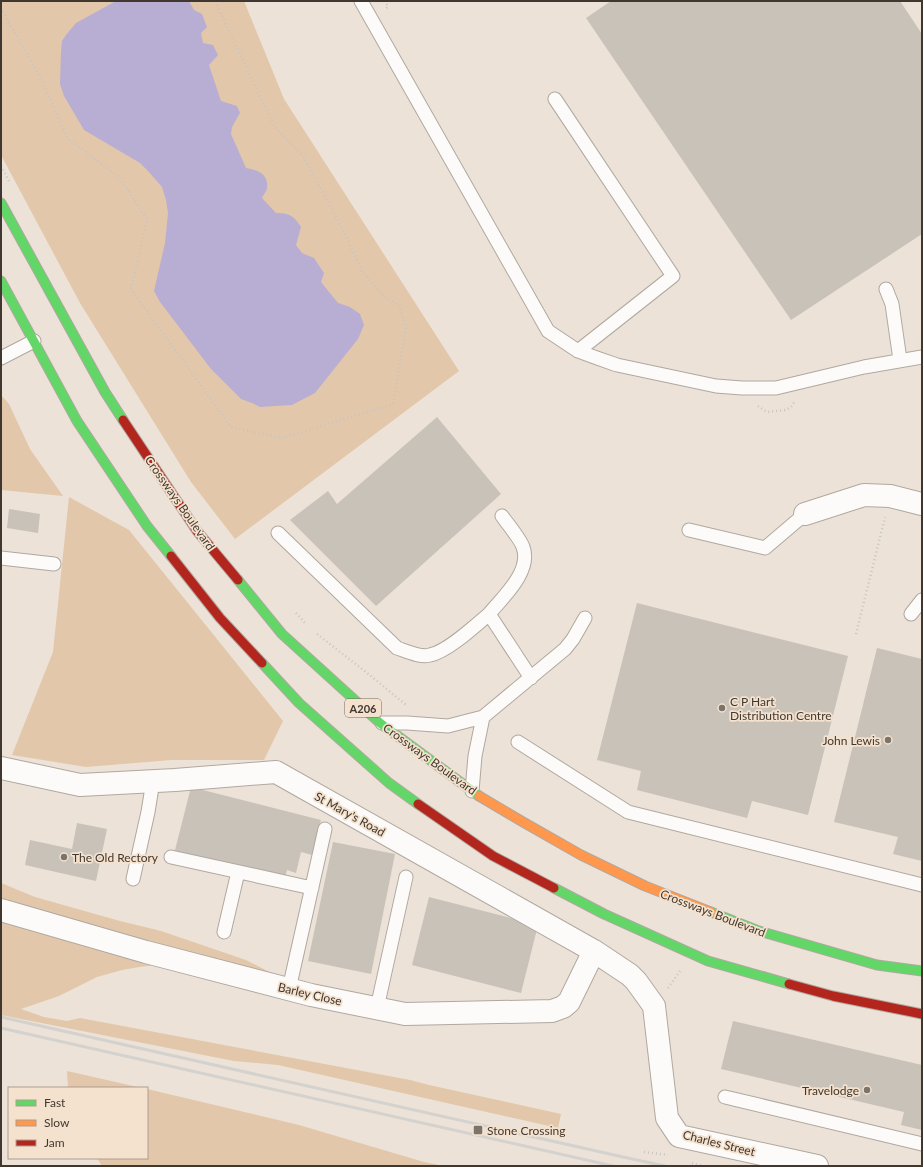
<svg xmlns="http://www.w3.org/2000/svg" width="923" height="1167" font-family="Lato,sans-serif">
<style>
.green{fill:#e2c7aa}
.water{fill:#b8aed3}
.building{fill:#c9c2b9}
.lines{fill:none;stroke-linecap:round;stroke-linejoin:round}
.lane-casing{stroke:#b0a8a0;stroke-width:15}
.street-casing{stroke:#b0a8a0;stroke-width:24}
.fast-casing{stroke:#b0a8a0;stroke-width:11}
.slow-casing{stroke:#b0a8a0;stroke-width:11}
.jam-casing{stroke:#b0a8a0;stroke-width:11}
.path{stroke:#c8c5c0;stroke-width:2.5;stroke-dasharray:1 3;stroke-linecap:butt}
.lane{stroke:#fcfbf9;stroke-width:13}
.street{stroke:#fcfbf9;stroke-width:22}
.fast{stroke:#63d668;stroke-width:9}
.slow{stroke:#ff974d;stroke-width:9}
.jam{stroke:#b3261e;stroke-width:9}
.rail{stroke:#d4d2ce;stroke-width:3}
.poi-dot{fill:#7c746a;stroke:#f5e2ce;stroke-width:1.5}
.labels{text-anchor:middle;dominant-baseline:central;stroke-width:3.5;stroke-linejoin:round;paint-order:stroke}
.shield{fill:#f5e2ce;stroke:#766b5f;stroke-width:1}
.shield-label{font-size:11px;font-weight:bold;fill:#403830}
.street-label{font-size:12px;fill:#403830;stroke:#f5e2ce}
.poi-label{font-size:12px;fill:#403830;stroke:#f5e2ce;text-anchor:start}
</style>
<rect width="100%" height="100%" fill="#ece2d7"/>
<path class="green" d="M1,1H244L284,99L459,371L235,539L191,482L80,303L1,155Z
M1,395L9,404L30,449L63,496L1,490Z
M69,497L129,530L283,721L264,760H171L86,767L12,755L53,652Z
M1,883L35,897L120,921L161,931L246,960L279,977L164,964L139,967L122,970L97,977L59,996L21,1009L44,1017L67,1021L80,1018L410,1080L429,1085L561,1114L558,1128L278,1065L234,1061L1,1015Z
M67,1071L142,1088H68Z
M147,1089L299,1125L424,1162L444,1166H102L97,1158H147Z"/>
<path class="water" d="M116,1H189L194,10L202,14L207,27L201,33L203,43L213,45L218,55L209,65L221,101L237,106L240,113L232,127L231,134L246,168C258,170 269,174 267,189C266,192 263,195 262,198L276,213C290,213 294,216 301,227L296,245L302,253L314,258L324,273L321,282L338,303L350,307L360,314L364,325L358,339L315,393L292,405L260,407L252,403L241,399L211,369L160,302L154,291L165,243L168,213L166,200L162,187L148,171L140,163L84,130L64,96L60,84L61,51L62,41L66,35L76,23Z"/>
<path class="building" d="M611,1H900L922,34V234L791,320L586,18Z
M437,417L501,494L376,606L290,520L328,491L337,504Z
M9,509L40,514L38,533L7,528Z
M637,603L848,656L808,815L752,801L747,818L637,790L641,771L597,760Z
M877,648L922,659V861L893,854L898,837L834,822Z
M191,787L321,820L312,855L301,852L296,873L287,870L283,886L173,858Z
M77,823L107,829L96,881L25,865L30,840L72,849Z
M333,842L395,854L371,974L308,961Z
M429,897L538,925L521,993L412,965Z
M733,1021L922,1065V1130L901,1125L904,1112L721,1069Z"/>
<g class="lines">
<g class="lane-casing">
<path id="lane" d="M361,1L548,331L578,351L597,358L617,365L716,386L742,388H776L864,367L922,357
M555,99L673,276L578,351
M886,289L892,304L900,360
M1,358L34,341
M689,530L765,548L805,514
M278,533L397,648C406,651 421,658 430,655C447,652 475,626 489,614L531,678
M1,558L54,564
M489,614C503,597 532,571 523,547C521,540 507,523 502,516
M911,614L922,600
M382,723H407L448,726L483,717L565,649L573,639L585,618
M518,742L628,812L922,885
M472,791L475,756L483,717
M171,857L312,888
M133,879L148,812L153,781
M224,932L238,872
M289,989L325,829
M377,1008L406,877
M725,1097L922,1144"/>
</g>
<g class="street-casing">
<path id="street" d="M805,514L864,495L890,496L922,504
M1,768L80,785L175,780L276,772L594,951L630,975L636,981L654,1006L667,1118L679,1136L817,1166
M1,910L146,952L311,995L405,1014L552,1011L563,1007L569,1002L594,951"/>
</g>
<g class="fast-casing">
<path id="fast" d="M1,203L105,392L123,420
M1,281L77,421L147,526L171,556
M238,580L282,634L380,723L479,796
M262,663L299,703L389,783L418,804
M554,888L604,914L708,961L789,984
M711,912L759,931L877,965L922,971"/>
</g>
<g class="slow-casing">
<path id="slow" d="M479,796L523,822L581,855L645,886L711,912"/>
</g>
<g class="jam-casing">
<path id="jam" d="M123,420L197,531L238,580
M171,556L220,618L262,663
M418,804L493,856L554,888
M789,984L833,996L922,1014"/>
</g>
<path class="path" d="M384,1L388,6L386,10
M1,8L40,77L68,139L119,177L147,219L131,289L231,427L282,438L393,404L406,327L399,305L384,297L362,271L343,230L304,157L274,126L215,1
M1,166L10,183
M758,406L767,412L786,410L791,407L795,401
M296,613L305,623
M317,634L371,676L406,705
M856,634L885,517
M668,988L680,971
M644,1152L668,1155
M692,1163L702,1166"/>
<use href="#lane" class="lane"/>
<use href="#street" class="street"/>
<use href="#fast" class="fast"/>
<use href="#slow" class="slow"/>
<use href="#jam" class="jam"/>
<path class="rail" d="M1,1017L623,1157L665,1166
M1,1028L613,1166"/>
</g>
<g class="poi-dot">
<circle cx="722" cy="708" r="4"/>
<circle cx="888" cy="740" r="4"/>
<circle cx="64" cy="857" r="4"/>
<circle cx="867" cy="1090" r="4"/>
<rect x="473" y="1125" width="10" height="10" rx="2"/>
</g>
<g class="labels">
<rect class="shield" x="345" y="699" width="36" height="18" rx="3"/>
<g class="shield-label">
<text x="363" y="708">A206</text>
</g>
<g class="street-label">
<text transform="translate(180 503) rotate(55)">Crossways Boulevard</text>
<text transform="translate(430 759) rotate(36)">Crossways Boulevard</text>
<text transform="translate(350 814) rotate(29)">St Mary's Road</text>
<text transform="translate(713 913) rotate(21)">Crossways Boulevard</text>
<text transform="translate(310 994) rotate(13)">Barley Close</text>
<text transform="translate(719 1143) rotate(14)">Charles Street</text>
</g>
<g class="poi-label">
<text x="730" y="701">C P Hart<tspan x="730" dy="14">Distribution Centre</tspan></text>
<text x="880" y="740" text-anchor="end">John Lewis</text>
<text x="72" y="857">The Old Rectory</text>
<text x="859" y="1090" text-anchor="end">Travelodge</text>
<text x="487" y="1130">Stone Crossing</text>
</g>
</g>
<rect width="923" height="1167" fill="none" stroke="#403830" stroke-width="4"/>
<rect x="8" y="1087" width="140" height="72" fill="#f5e2ce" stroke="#ad9e8f"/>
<rect x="16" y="1100" width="20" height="6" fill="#63d668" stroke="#ad9e8f"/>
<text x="44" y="1107" font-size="12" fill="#403830">Fast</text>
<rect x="16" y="1120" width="20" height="6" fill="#ff974d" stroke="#ad9e8f"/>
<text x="44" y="1127" font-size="12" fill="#403830">Slow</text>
<rect x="16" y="1140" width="20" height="6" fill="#b3261e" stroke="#ad9e8f"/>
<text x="44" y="1147" font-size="12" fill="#403830">Jam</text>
</svg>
